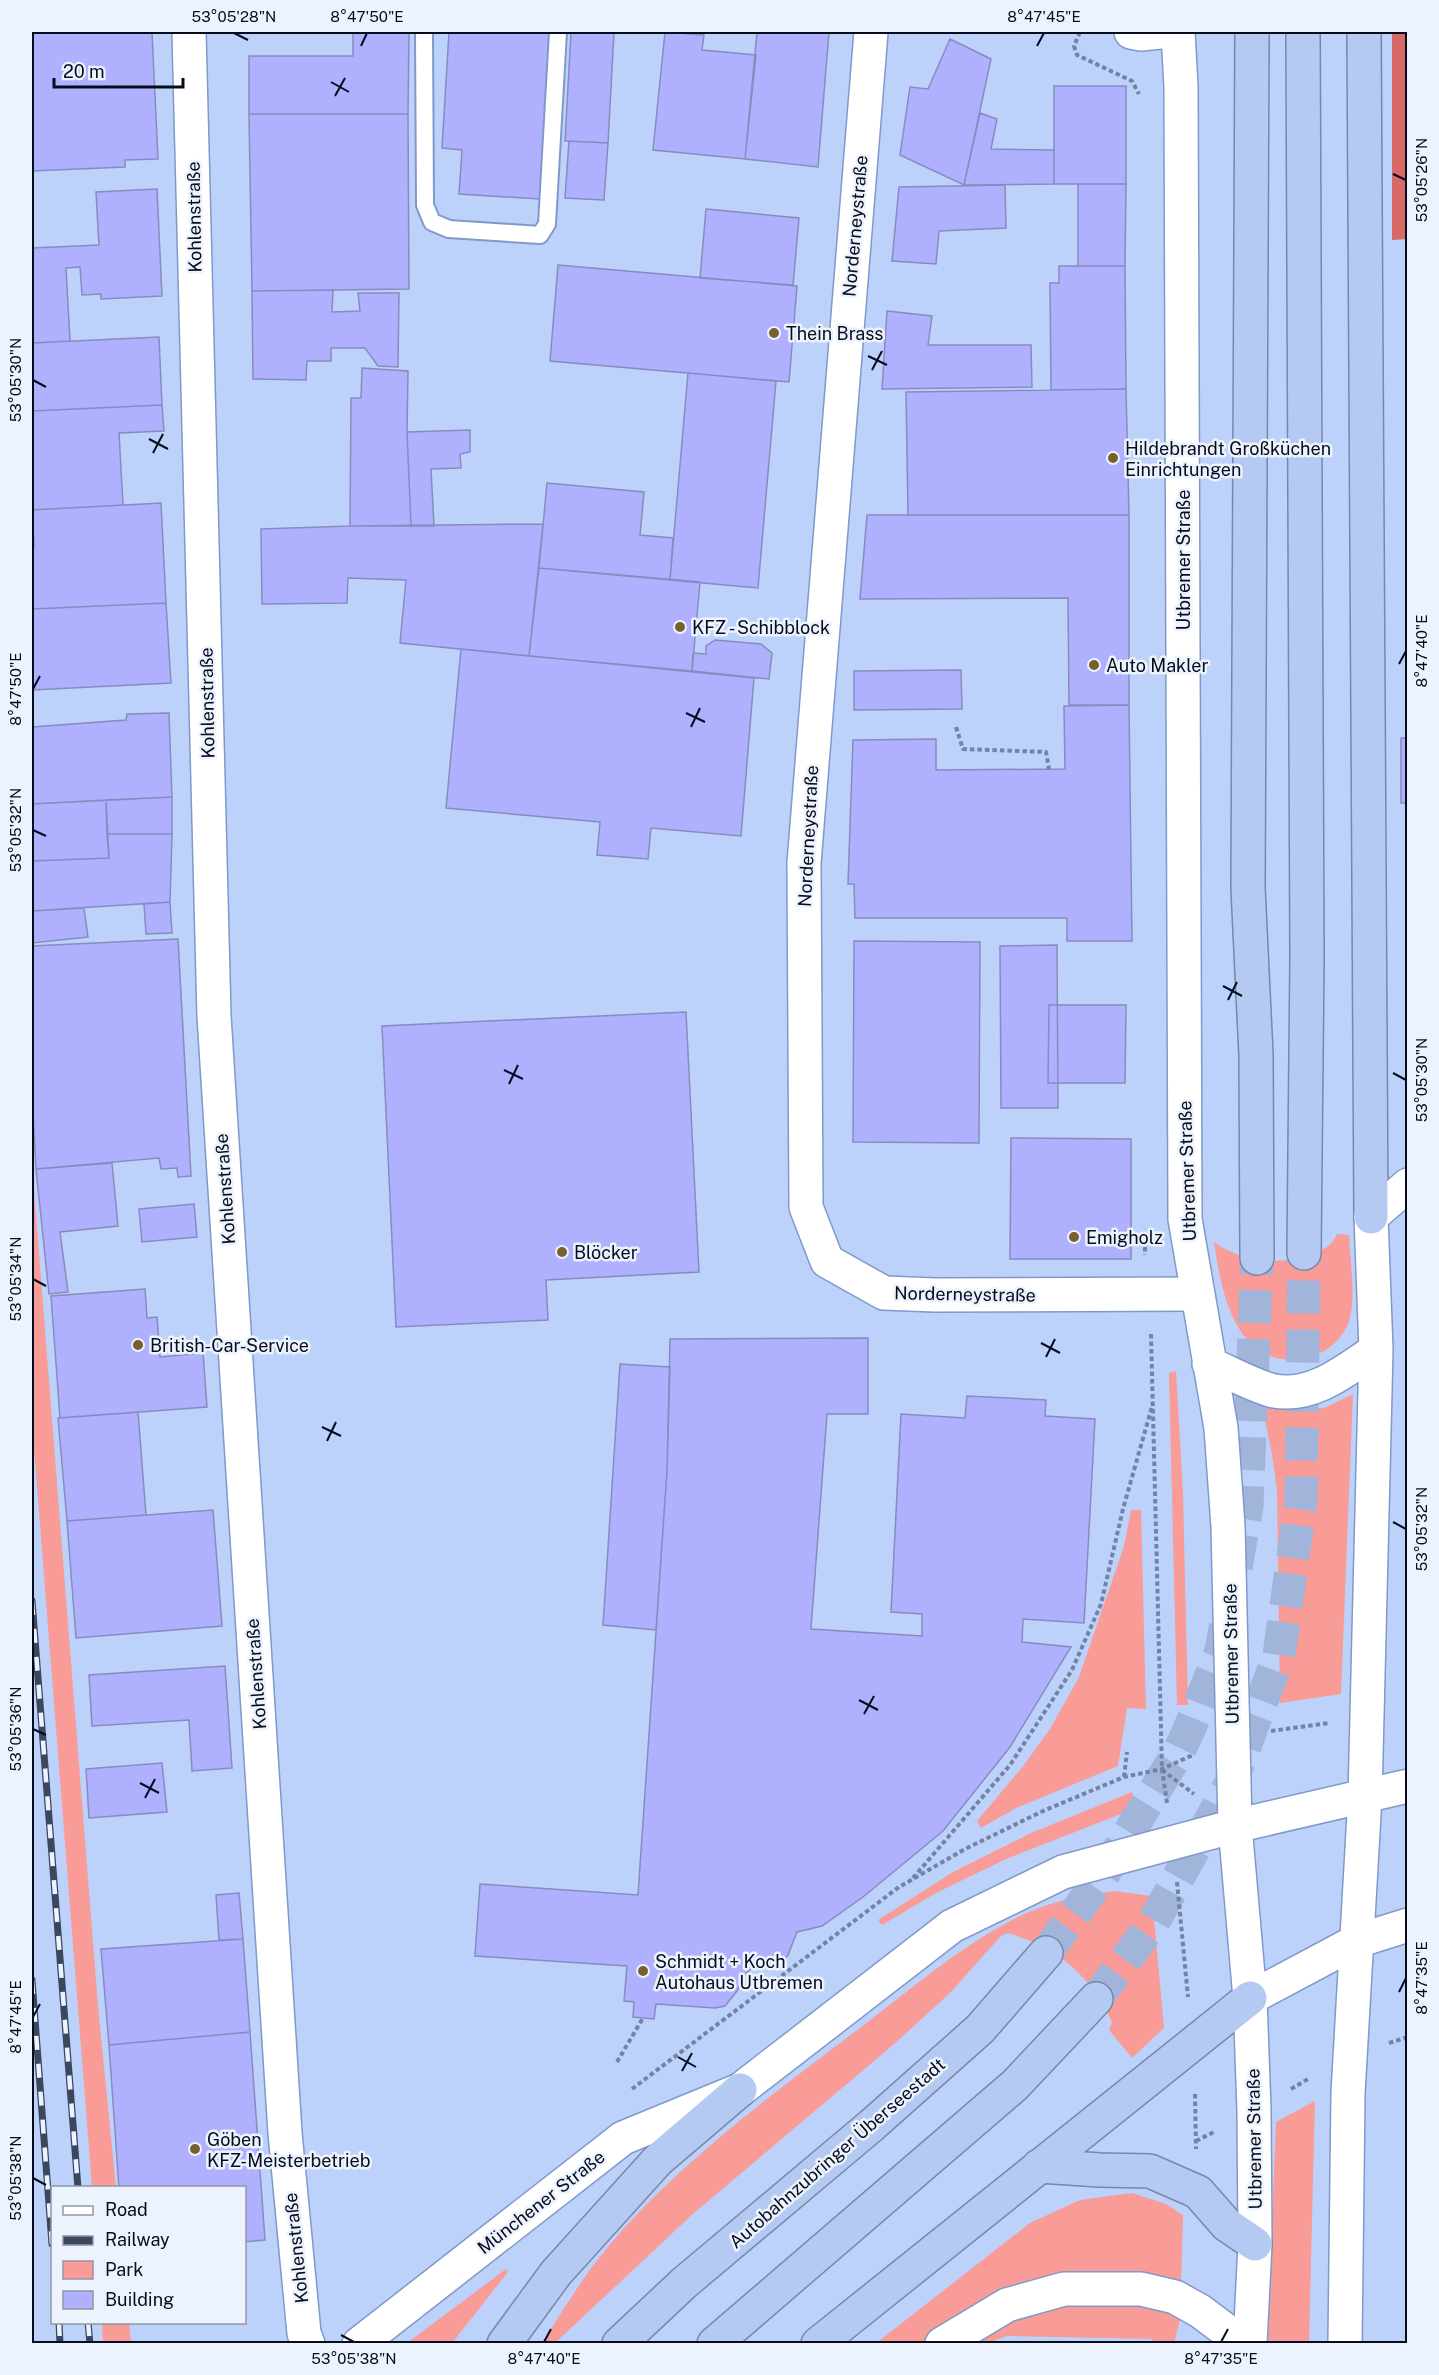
<svg xmlns="http://www.w3.org/2000/svg" width="1439" height="2375" font-family="'Public Sans',sans-serif">
<style>
.green{fill:#f99c98}
.forest{fill:#d76967}
.building{fill:#afb0fe;stroke:#898bbf;stroke-width:1.5}
.lines{fill:none;stroke-linecap:round;stroke-linejoin:round}
.highway-tunnel{stroke:#a1b4da;stroke-width:33;stroke-dasharray:33 16;stroke-linecap:butt}
.lane-casing{stroke:#7f99c9;stroke-width:20}
.street-casing{stroke:#7f99c9;stroke-width:36}
.secondary-casing{stroke:#7f99c9;stroke-width:36}
.highway-casing{stroke:#7788a8;stroke-width:36}
.path{stroke:#7383a3;stroke-width:4;stroke-dasharray:4.5 3;stroke-linecap:butt}
.lane{stroke:#fff;stroke-width:16}
.street{stroke:#fff;stroke-width:33}
.secondary{stroke:#fff;stroke-width:33}
.highway{stroke:#b4caf2;stroke-width:33}
.rail-casing{stroke:#3b465f;stroke-width:7}
.rail{stroke:#edf3fd;stroke-width:4.5;stroke-dasharray:14;stroke-linecap:butt}
.ticks{fill:none;stroke:#050c1e;stroke-width:2}
.poi-dot{fill:#775f30;stroke:#edf3fd;stroke-width:2}
.labels{text-anchor:middle;dominant-baseline:central;stroke-width:5;stroke-linejoin:round;paint-order:stroke}
.street-label{font-size:18px;fill:#050c1e;stroke:#edf3fd}
.poi-label{font-size:18px;fill:#050c1e;stroke:#edf3fd;text-anchor:start}
.neatline{fill:none;stroke:#050c1e;stroke-width:2}
.ticks-label{font-size:15px;text-anchor:middle;fill:#050c1e}
</style>
<rect width="100%" height="100%" fill="#bcd2fb"/>
<path class="green" d="M32,1164L98,2006L116,2187H92L32,1423Z
M1337,1234L1349,1235C1350,1258 1355,1290 1351,1313C1343,1360 1278,1376 1247,1340C1225,1313 1219,1275 1214,1242C1243,1262 1275,1266 1308,1255C1320,1251 1332,1247 1337,1234Z
M1176,1371L1183,1493L1188,1705H1177L1169,1373Z
M1353,1394L1341,1694L1280,1703L1277,1491L1272,1454L1262,1406L1286,1410L1324,1408Z
M1131,1510H1141L1146,1709L1127,1708L1118,1766L1016,1808L981,1828L977,1821L1024,1765L1050,1729L1079,1677L1124,1546Z
M1132,1792L1135,1806L1126,1812L1006,1859L936,1893L882,1925L878,1920L953,1872L1031,1833Z
M1114,1891L1152,1896L1164,2028L1132,2058L1109,2030L1112,2022C1090,1975 1058,1947 1007,1933L1000,1937L950,1993L893,2045L694,2213L555,2343L541,2344C561,2314 580,2281 603,2253C677,2163 777,2091 869,2021C917,1984 964,1944 1018,1917C1048,1902 1081,1895 1114,1891Z
M1315,2101L1309,2343L1267,2344L1276,2122Z
M1132,2193L1166,2204L1183,2215L1180,2320L1174,2343H1156L1151,2339L1007,2336L987,2343L875,2344L1030,2223L1080,2200Z
M506,2269L508,2272L452,2343H407Z
M102,2323H129L131,2343H103Z"/>
<path class="forest" d="M1392,32H1407L1408,239L1392,240Z"/>
<path class="building" d="M32,32H152L158,159L125,160V167L32,171Z
M353,32H409L408,114H249V56H353Z
M449,32H551L540,199L459,194L462,150L442,148Z
M571,32H614L608,143L565,141Z
M665,32L704,35L702,50L756,55L745,159L653,150Z
M757,32H829L818,167L745,159Z
M950,39L991,59L964,185L900,155L910,87L928,89Z
M1054,86H1126V184H1054Z
M980,113L997,119L991,149L1054,150V184L964,185Z
M249,114H408L409,289L252,291Z
M569,141L608,143L604,200L565,198Z
M1078,184H1126L1125,266H1078Z
M1005,185L1006,228L939,231L936,264L892,261L899,187Z
M157,189L162,296L101,299V294L82,295L80,267L66,268L70,341L32,343V248L99,245L96,192Z
M706,209L799,218L793,285L700,278Z
M558,265L797,286L789,382L550,361Z
M1059,266H1125L1126,389L1051,390L1050,283H1059Z
M333,290L332,312L360,311L358,293H399L398,367L378,366L365,348H331V361H307L306,380L253,379L252,291Z
M887,311L932,316L928,345H1031L1032,387L882,389Z
M159,337L162,405L32,411V343Z
M362,368L408,371L407,432L411,526H350L351,398H361Z
M688,373L776,381L758,588L670,580Z
M1126,389L1129,515H908L906,392Z
M162,405L164,431L119,433L123,505L32,510V411Z
M470,430V452L460,454L461,468L431,469L434,526H411L407,432Z
M547,483L644,492L640,535L673,538L670,580L539,568Z
M161,503L166,603L32,609V547H34L32,510Z
M867,515H1129V705H1069L1068,598L860,599Z
M543,524L529,656L400,643L406,580L348,578L347,603L262,604L261,529L350,526Z
M539,568L700,582L692,671L529,656Z
M166,603L171,683L32,690V609Z
M715,640L761,644L772,653L769,679L692,671L693,653L706,654V646Z
M461,649L754,678L741,836L651,828L648,859L597,855L600,822L446,808Z
M961,670L962,709L854,710V671Z
M1129,705L1132,941H1067V918H855L854,884H848L853,740L936,739V770L1065,769L1064,706Z
M169,713L172,797L32,804V727L126,720L127,714Z
M1401,738H1408V803H1401Z
M172,797V834H107L106,800Z
M106,800L109,858L32,861V804Z
M107,834H172L170,902L32,911V861L109,858Z
M170,902L172,933L146,934L144,904Z
M84,908L88,937L32,943V911Z
M178,939L191,1176L178,1177L177,1168L161,1169L159,1158L36,1169L32,1095V946Z
M854,941L980,942L979,1143L853,1142Z
M1057,945L1058,1108H1001L1000,946Z
M1049,1005H1126L1125,1083H1048Z
M686,1012L699,1272L546,1280L548,1320L396,1327L382,1026Z
M1011,1138L1131,1139V1259H1010Z
M112,1163L118,1226L60,1232L68,1292L49,1294L36,1169Z
M194,1204L197,1237L142,1242L139,1209Z
M145,1289L147,1318L157,1317L160,1357L203,1353L207,1407L60,1418L51,1296Z
M868,1338V1414H827L811,1629L922,1636V1614L891,1612L901,1414L965,1418L967,1396L1046,1400L1045,1416L1095,1419L1084,1623L1023,1619L1022,1642L1071,1647L1010,1747L943,1831L863,1897L822,1926L797,1932L788,1955L781,1962L751,1969L744,1975L737,1991L725,2006L715,2008L656,2004L654,2019L633,2017L634,2002L624,2001L627,1966L475,1956L480,1884L638,1895L667,1471L670,1339Z
M620,1364L670,1367L667,1471L656,1630L603,1625Z
M138,1412L146,1515L67,1521L58,1418Z
M213,1510L222,1626L76,1638L67,1521Z
M225,1666L232,1768L192,1771L189,1720L92,1726L89,1675Z
M162,1763L167,1812L89,1818L86,1769Z
M239,1893L243,1939L219,1940L216,1895Z
M243,1939L250,2032L109,2045L101,1949Z
M250,2032L265,2240L244,2242V2188H119L109,2045Z"/>
<g class="lines">
<path class="highway-tunnel" d="M1236,1567L1247,1506L1257,1258
M1046,1953L1103,1875L1178,1753L1188,1732L1221,1651L1226,1623
M1096,1999L1153,1923L1232,1781L1279,1655L1301,1500L1304,1253"/>
<g class="lane-casing">
<path id="lane" d="M424,32L425,205L432,222L449,229L540,235L547,224L558,32"/>
</g>
<g class="street-casing">
<path id="street" d="M189,32L214,1016L285,2133L304,2333L308,2344
M871,32L804,863L806,1207L827,1261L884,1293L935,1295L1196,1294
M1371,1217L1408,1185
M942,2344L1007,2305L1064,2289H1141L1175,2297L1200,2311L1244,2344"/>
</g>
<g class="secondary-casing">
<path id="secondary" d="M1131,32L1141,34L1160,32
M1178,32L1181,87L1185,1219L1221,1428L1228,1526L1235,1826L1250,1998L1254,2110L1255,2244L1250,2344
M1209,1364C1227,1371 1256,1387 1274,1391C1313,1398 1346,1370 1376,1350
M1250,1998L1357,1941L1408,1925
M359,2344L623,2138L740,2090L952,1926L1063,1872L1235,1826L1408,1786
M1345,2344L1348,2093L1365,1797L1376,1350L1371,1217"/>
</g>
<g class="highway-casing">
<path id="highway" d="M1252,32L1248,888L1256,1055L1257,1258
M1303,32L1307,958L1304,1253
M1364,32L1371,1217
M1039,2166L1100,2170L1150,2171L1198,2192L1227,2225L1255,2244
M504,2344L556,2273L658,2160L740,2090
M619,2344L684,2283L872,2125L980,2029L1046,1953
M714,2344L1015,2085L1096,1999
M818,2344L1250,1998"/>
</g>
<path class="path" d="M1080,32L1074,46L1077,55L1132,81L1139,94
M956,727L963,749L1046,752L1049,769
M1145,1232V1255
M1151,1334L1162,1769L1167,1803
M1271,1731L1329,1723
M1162,1770L1194,1794
M1124,1777L1127,1752
M913,1878L1010,1765L1072,1670L1101,1604L1123,1509L1153,1403
M1177,1882L1188,1997
M1389,2043L1408,2037
M617,2062L643,2018
M632,2089L899,1887L965,1849L1043,1811L1124,1777L1162,1769L1193,1755
M1291,2089L1308,2079
M1195,2094L1196,2149
M1196,2141L1214,2132"/>
<use href="#lane" class="lane"/>
<use href="#street" class="street"/>
<use href="#secondary" class="secondary"/>
<use href="#highway" class="highway"/>
<g class="rail-casing">
<path id="rail" d="M32,1601L78,2188
M32,1980L52,2244
M59,2322L60,2344
M88,2322L90,2344"/>
</g>
<use href="#rail" class="rail"/>
</g>
<path class="ticks" d="M234,33L248,40M361,46L367,33M1037,46L1044,33M331,82L349,92M335,96L345,78M1393,174L1406,180M868,356L887,365M872,370L882,351M33,380L46,387M149,439L168,449M153,453L163,434M1399,664L1406,651M33,689L40,676M686,713L705,722M691,727L700,708M33,830L46,836M1223,986L1242,996M1228,1000L1237,982M504,1070L523,1079M1393,1073L1406,1080M509,1084L518,1065M33,1279L46,1286M1041,1343L1060,1353M1046,1357L1055,1339M322,1427L341,1436M327,1441L336,1422M1393,1522L1406,1529M859,1700L878,1710M864,1714L874,1696M33,1729L46,1735M140,1783L159,1793M145,1798L155,1779M1399,1992L1406,1978M33,2017L40,2004M678,2057L696,2067M682,2071L692,2053M33,2178L46,2185M341,2335L354,2342M544,2342L551,2329M1221,2342L1228,2329"/>
<g class="poi-dot">
<circle cx="774" cy="333" r="6"/>
<circle cx="1113" cy="458" r="6"/>
<circle cx="680" cy="627" r="6"/>
<circle cx="1094" cy="665" r="6"/>
<circle cx="1074" cy="1237" r="6"/>
<circle cx="562" cy="1252" r="6"/>
<circle cx="138" cy="1345" r="6"/>
<circle cx="643" cy="1971" r="6"/>
<circle cx="195" cy="2149" r="6"/>
</g>
<g class="labels">
<g class="street-label">
<text transform="translate(194 217) rotate(-91)">Kohlenstraße</text>
<text transform="translate(855 226) rotate(-85)">Norderneystraße</text>
<text transform="translate(1183 560) rotate(-90)">Utbremer Straße</text>
<text transform="translate(207 703) rotate(-91)">Kohlenstraße</text>
<text transform="translate(808 836) rotate(-87)">Norderneystraße</text>
<text transform="translate(1187 1171) rotate(-92)">Utbremer Straße</text>
<text transform="translate(225 1189) rotate(-94)">Kohlenstraße</text>
<text transform="translate(965 1294) rotate(1)">Norderneystraße</text>
<text transform="translate(1231 1654) rotate(-91)">Utbremer Straße</text>
<text transform="translate(256 1674) rotate(-94)">Kohlenstraße</text>
<text transform="translate(1254 2139) rotate(-91)">Utbremer Straße</text>
<text transform="translate(837 2153) rotate(-41)">Autobahnzubringer Überseestadt</text>
<text transform="translate(541 2202) rotate(-38)">Münchener Straße</text>
<text transform="translate(296 2248) rotate(-96)">Kohlenstraße</text>
</g>
<g class="poi-label">
<text x="786" y="333">Thein Brass</text>
<text x="1125" y="448">Hildebrandt Großküchen<tspan x="1125" dy="21">Einrichtungen</tspan></text>
<text x="692" y="627">KFZ - Schibblock</text>
<text x="1106" y="665">Auto Makler</text>
<text x="1086" y="1237">Emigholz</text>
<text x="574" y="1252">Blöcker</text>
<text x="150" y="1345">British-Car-Service</text>
<text x="655" y="1961">Schmidt + Koch<tspan x="655" dy="21">Autohaus Utbremen</tspan></text>
<text x="207" y="2139">Göben<tspan x="207" dy="21">KFZ-Meisterbetrieb</tspan></text>
</g>
</g>
<rect width="1439" height="2375" fill="none" stroke="#edf3fd" stroke-width="66"/>
<rect x="51" y="2186" width="195" height="138" fill="#edf3fd" stroke="#9097a4" stroke-width="1.5"/>
<rect x="63" y="2206" width="30" height="9" fill="#ffffff" stroke="#9097a4" stroke-width="1.5"/>
<text x="105" y="2216" font-size="18" fill="#050c1e">Road</text>
<rect x="63" y="2236" width="30" height="9" fill="#3b465f" stroke="#9097a4" stroke-width="1.5"/>
<text x="105" y="2246" font-size="18" fill="#050c1e">Railway</text>
<rect x="63" y="2261" width="30" height="18" fill="#f99c98" stroke="#9097a4" stroke-width="1.5"/>
<text x="105" y="2276" font-size="18" fill="#050c1e">Park</text>
<rect x="63" y="2291" width="30" height="18" fill="#afb0fe" stroke="#9097a4" stroke-width="1.5"/>
<text x="105" y="2306" font-size="18" fill="#050c1e">Building</text>
<path d="M54 78v9h129v-9" fill="none" stroke="#050c1e" stroke-width="3"/>
<text x="63" y="78" font-size="18" fill="#050c1e" stroke="#edf3fd" stroke-width="4.5" paint-order="stroke">20 m</text>
<rect x="33" y="33" width="1373" height="2309" class="neatline"/>
<g class="ticks-label">
<text x="234" y="22">53°05'28"N</text>
<text x="367" y="22">8°47'50"E</text>
<text x="1044" y="22">8°47'45"E</text>
<text transform="translate(1422 180) rotate(-90)" y="5">53°05'26"N</text>
<text transform="translate(16 380) rotate(-90)" y="5">53°05'30"N</text>
<text transform="translate(1422 651) rotate(-90)" y="5">8°47'40"E</text>
<text transform="translate(16 689) rotate(-90)" y="5">8°47'50"E</text>
<text transform="translate(16 830) rotate(-90)" y="5">53°05'32"N</text>
<text transform="translate(1422 1080) rotate(-90)" y="5">53°05'30"N</text>
<text transform="translate(16 1279) rotate(-90)" y="5">53°05'34"N</text>
<text transform="translate(1422 1529) rotate(-90)" y="5">53°05'32"N</text>
<text transform="translate(16 1729) rotate(-90)" y="5">53°05'36"N</text>
<text transform="translate(1422 1978) rotate(-90)" y="5">8°47'35"E</text>
<text transform="translate(16 2017) rotate(-90)" y="5">8°47'45"E</text>
<text transform="translate(16 2178) rotate(-90)" y="5">53°05'38"N</text>
<text x="354" y="2364">53°05'38"N</text>
<text x="544" y="2364">8°47'40"E</text>
<text x="1221" y="2364">8°47'35"E</text>
</g>
</svg>
